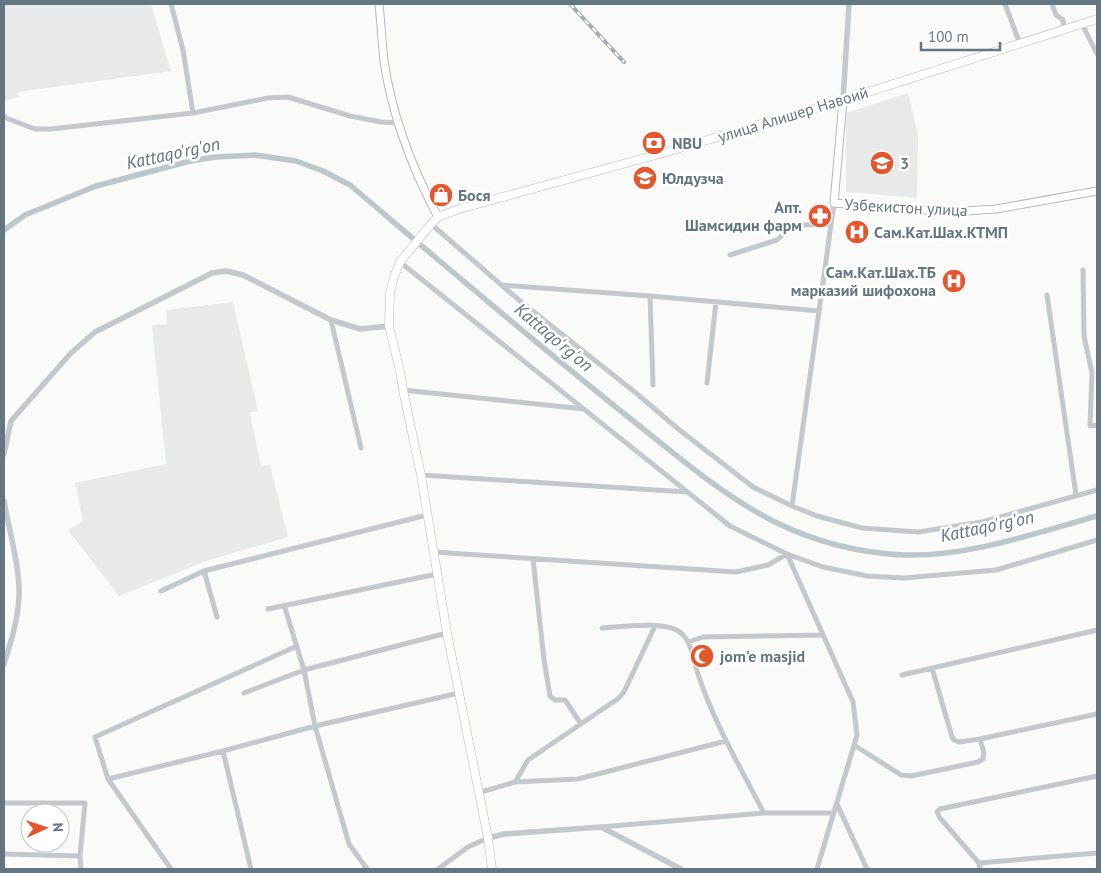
<svg xmlns="http://www.w3.org/2000/svg" width="1101" height="873" font-family="'PT Sans',sans-serif">
<style>
.built{fill:#e8e9e9}
.lines{fill:none;stroke-linecap:round;stroke-linejoin:round}
.canal{stroke:#bbc7cb;stroke-width:5.5}
.secondary-casing{stroke:#b3babf;stroke-width:9}
.primary-casing{stroke:#b5babe;stroke-width:9}
.minor{stroke:#c3c8cc;stroke-width:5}
.tertiary{stroke:#c3c8cc;stroke-width:5.5}
.secondary{stroke:#fff;stroke-width:7}
.primary{stroke:#fff;stroke-width:8}
.rail-casing{stroke:#a2aab0;stroke-width:4}
.rail{stroke:#fff;stroke-width:2;stroke-dasharray:5.5;stroke-linecap:butt}
.labels{text-anchor:middle;dominant-baseline:central;stroke-width:5;stroke-linejoin:round;paint-order:stroke}
.street-label{font-size:16px;fill:#657683;stroke:#fff}
.poi-label{font-size:16px;font-weight:bold;fill:#657683;stroke:#fff;text-anchor:start}
.water-label{font-size:18px;font-style:italic;fill:#60757c;stroke:#fff}
</style>
<rect width="100%" height="100%" fill="#fafaf8"/>
<path class="built" d="M4,4H151L171,71L18,92L19,98L4,100Z
M908,93L918,134L917,198L846,192V113Z
M233,302L258,411L250,413L261,466L270,465L288,537L209,560L119,596L68,530L83,521L75,483L166,464L152,325L167,324L166,310Z"/>
<g class="lines">
<path class="canal" d="M4,230L25,215L96,186L190,161L216,157L255,155L296,161L323,171L350,185C442,263 533,341 627,416C674,453 720,494 773,521C813,541 859,553 904,555C968,557 1036,533 1097,516"/>
<g class="secondary-casing">
<path id="secondary" d="M379,4C381,23 382,42 384,61C392,116 412,168 438,217
M843,100L834,203L950,212L996,209L1097,191"/>
</g>
<g class="primary-casing">
<path id="primary" d="M492,869L488,838L447,633L421,475L403,390L400,371L389,326L390,293L394,277L400,262L431,224L438,217L459,209L663,153L843,100L1097,19"/>
</g>
<path class="minor" d="M171,4L183,50L193,113
M1005,4L1020,44
M1052,4L1056,15L1063,20L1064,29
M1082,24L1097,54
M4,116L6,118L35,129H51L193,113L268,98L288,97L350,116L381,122L398,123
M431,224L520,301L636,393L677,428L753,487L792,506L817,516L862,528L918,532L982,522L1097,490
M730,255L777,240L789,229L803,225L831,224
M400,262L730,526L787,554L823,567L867,576L904,578L996,570L1097,540
M1083,270L1084,336L1092,373L1090,426L1097,425
M501,285L650,296L819,311
M1047,295L1076,495
M650,296L653,385
M331,320L361,448
M707,383L716,302
M403,390L584,409
M421,475L687,492
M792,506L834,203
M433,552L736,572L768,565L787,554L853,702L857,735L817,869
M533,559L544,660L550,696L555,700H565L581,724
M204,571L217,617
M161,591L204,571L427,515
M284,605L304,670L315,726L349,844L367,869
M268,609L437,574
M602,628C621,627 666,620 681,633C691,641 694,659 697,671C713,721 740,767 764,813
M688,642L703,637L823,635
M932,668L952,737L954,740L959,742L980,739L1097,714
M902,675L1097,630
M244,693L304,670L447,633
M854,745L901,775L911,776L978,762L983,759L984,753L980,739
M223,751L251,869
M108,779L223,751L315,726L459,693
M515,782L578,779L726,741
M478,793L515,782L528,760L619,698L624,692L655,626
M4,803H85L80,856L81,869
M837,804L867,869
M601,827L764,813H834
M4,854L80,856
M979,863L1097,853
M171,869L108,779L95,737L297,646
M438,869L468,847L488,838
M980,869L979,863L940,818L937,812L940,809L1097,776"/>
<path class="tertiary" d="M843,100L849,4
M4,454L11,421L71,353L95,332L212,273L226,271L243,275L331,320L360,329L389,326
M4,501C9,531 20,566 19,596C18,620 11,642 4,664
M488,838L504,834L601,827L681,869"/>
<use href="#secondary" class="secondary"/>
<use href="#primary" class="primary"/>
<g class="rail-casing">
<path id="rail" d="M570,4L624,62"/>
</g>
<use href="#rail" class="rail"/>
</g>
<defs>
<g id="bank-disc" transform="scale(1.25)"><circle r="9.5" fill="#e4572e" stroke="#fff"/><path d="M-6-4H6V4H-6ZM0-2.3a2.3 2.3 0 1 0 0 4.6a2.3 2.3 0 1 0 0-4.6Z" fill="#fff"/></g>
<g id="school-disc" transform="scale(1.25)"><circle r="9.5" fill="#e4572e" stroke="#fff"/><path d="M0-5L7-2L0 1L-7-2ZM-4 1L0 2.5L4 1V4Q0 6-4 4Z" fill="#fff"/></g>
<g id="shop-disc" transform="scale(1.25)"><circle r="9.5" fill="#e4572e" stroke="#fff"/><path d="M-5-2.5h2.3a2.7 3.5 0 0 1 5.4 0H5L5.5 6h-11ZM-1.5-2.5h3a1.5 2.3 0 0 0-3 0Z" fill="#fff"/></g>
<g id="pharmacy-disc" transform="scale(1.25)"><circle r="9.5" fill="#e4572e" stroke="#fff"/><path d="M-2-6h4v4h4v4h-4v4h-4v-4h-4v-4h4Z" fill="#fff"/></g>
<g id="hospital-disc" transform="scale(1.25)"><circle r="9.5" fill="#e4572e" stroke="#fff"/><path d="M-5-5h3v3.5h4V-5h3V5h-3V1.5h-4V5h-3Z" fill="#fff"/></g>
<g id="mosque-disc" transform="scale(1.25)"><circle r="9.5" fill="#e4572e" stroke="#fff"/><path d="M3.5-4.9A6 6 0 1 0 3.5 4.9A5 5 0 1 1 3.5-4.9Z" fill="#fff"/></g>
</defs>
<g fill-rule="evenodd">
<use href="#bank-disc" x="654" y="143"/>
<use href="#school-disc" x="882" y="163"/>
<use href="#school-disc" x="645" y="178"/>
<use href="#shop-disc" x="441" y="195"/>
<use href="#pharmacy-disc" x="820" y="216"/>
<use href="#hospital-disc" x="857" y="232"/>
<use href="#hospital-disc" x="954" y="281"/>
<use href="#mosque-disc" x="702" y="656"/>
</g>
<g class="labels">
<g class="street-label">
<text transform="translate(793 114) rotate(-17)">улица Алишер Навоий</text>
<text transform="translate(906 207) rotate(3)">Узбекистон улица</text>
</g>
<g class="poi-label">
<text x="672" y="143">NBU</text>
<text x="900" y="163">3</text>
<text x="662" y="178">Юлдузча</text>
<text x="458" y="195">Бося</text>
<text x="802" y="207" text-anchor="end">Апт.<tspan x="802" dy="18">Шамсидин фарм</tspan></text>
<text x="874" y="232">Сам.Кат.Шах.КТМП</text>
<text x="936" y="272" text-anchor="end">Сам.Кат.Шах.ТБ<tspan x="936" dy="18">марказий шифохона</tspan></text>
<text x="720" y="656">jom'e masjid</text>
</g>
<g class="water-label">
<text transform="translate(173 153) rotate(-12)">Kattaqo'rg'on</text>
<text transform="translate(554 337) rotate(40)">Kattaqo'rg'on</text>
<text transform="translate(987 526) rotate(-12)">Kattaqo'rg'on</text>
</g>
</g>
<rect width="1101" height="873" fill="none" stroke="#657683" stroke-width="10"/>
<g transform="translate(45 828) rotate(87)"><circle r="24" fill="#ffffff" stroke="#c1c8cd"/>
<path d="M0-4L9 19L0 12L-9 19Z" fill="#e4572e"/>
<text y="-8" font-size="14" font-weight="bold" text-anchor="middle" fill="#657683">N</text>
</g>
<path d="M921 42v8h79v-8" fill="none" stroke="#657683" stroke-width="2.5"/>
<text x="928" y="42" font-size="15" fill="#657683" stroke="#ffffff" stroke-width="4" paint-order="stroke">100 m</text>
</svg>
